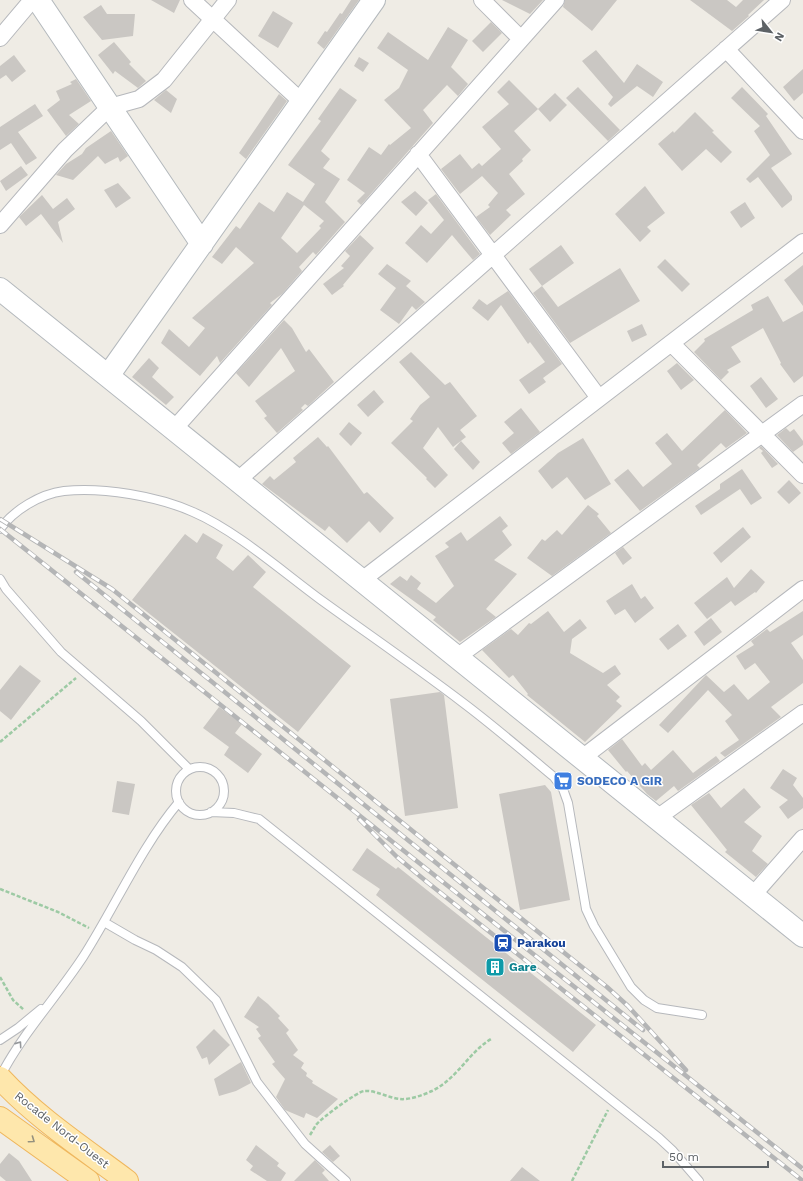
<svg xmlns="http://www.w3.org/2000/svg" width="803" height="1181" font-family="'Work Sans',sans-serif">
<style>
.building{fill:#cac7c3;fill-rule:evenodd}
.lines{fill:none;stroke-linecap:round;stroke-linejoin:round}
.lane-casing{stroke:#b6b8bc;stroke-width:10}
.street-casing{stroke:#b6b8bc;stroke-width:18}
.secondary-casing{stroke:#b4b9bd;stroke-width:24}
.primary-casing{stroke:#efb75e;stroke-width:24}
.path{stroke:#9dcaa4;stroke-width:2.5;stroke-dasharray:4 2;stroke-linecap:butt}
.lane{stroke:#fff;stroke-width:8}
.street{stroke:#fff;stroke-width:16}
.secondary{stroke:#fff;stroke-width:22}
.primary{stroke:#fee7ac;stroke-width:22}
.rail-casing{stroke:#b4b5b6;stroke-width:4.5}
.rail{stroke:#fff;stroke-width:3;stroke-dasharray:9;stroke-linecap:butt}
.oneway{stroke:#96999c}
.oneway2{stroke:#95917e}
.labels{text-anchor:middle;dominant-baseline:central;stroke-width:3;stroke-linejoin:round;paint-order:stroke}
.shop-label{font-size:12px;font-weight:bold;fill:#366cbe;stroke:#fff;text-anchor:start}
.transit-label{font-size:12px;font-weight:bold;fill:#164399;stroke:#fff;text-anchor:start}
.culture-label{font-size:12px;font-weight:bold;fill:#0d838f;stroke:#fff;text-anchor:start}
.street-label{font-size:12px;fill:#5d6266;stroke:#fff}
</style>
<rect width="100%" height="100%" fill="#efece5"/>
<path class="building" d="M151,0H180L174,13Z
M351,0H359L324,49L317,43L325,31L327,32L340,13L342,14Z
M502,0H543L530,14Z
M565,0H617L592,31L563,7Z
M690,0H727L736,7L743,0H764L748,15L749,16L732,31Z
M101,5L107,14H135L133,36L102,40L83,17Z
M273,11L293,23L278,48L258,36Z
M491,22L502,33L483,52L472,41Z
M448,27L468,40L451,67L468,84L458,96L447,85L426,107L423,110L433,123L361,205L357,201L365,193L347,180L369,147L381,155L389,144L390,145L411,128L384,100L399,88L408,70L377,48L388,32L428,60Z
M114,42L131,62L129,64L146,81L138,88L115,71L113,74L98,55Z
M596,50L624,83L637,64L663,82L653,97L637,86L611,107L608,104L613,97L582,61Z
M14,55L26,71L12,82L6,75L0,79V66Z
M359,57L369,63L363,72L354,66Z
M803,69V93L794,101L783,87Z
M76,79L91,101L69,115L79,124L66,136L47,110L60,100L56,91L72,84L70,82Z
M509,80L538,109L514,131L531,150L522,159L523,161L509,174L525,194L506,210L511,215L490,235L476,217L490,207L488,205L498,193L482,176L460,194L441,169L460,154L472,169L479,163L482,166L501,149L482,127L509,104L497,92Z
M578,87L620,130L608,141L566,98Z
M742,87L768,114L766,116L792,154L771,168L792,196V200L782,208L758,177L750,183L746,179L770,155L754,131L760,126L731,98Z
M340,88L357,100L321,151L330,159L323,168L340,179L325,202L345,222L316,255L313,252L299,267L302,271L282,294L270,303L272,305L220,363L217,356L200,376L161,343L169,329L189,347L205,328L192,318L254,263L236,247L222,264L212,257L236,226L240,229L259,202L274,212L287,192L303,202L315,184L288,165L321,121L318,119ZM304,205L324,221L319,226L321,228L297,253L281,238Z
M166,90L177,99L171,113L154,100Z
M555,93L567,105L550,122L538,109Z
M279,94L287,101L246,159L239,153Z
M35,104L43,116L18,132L37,158L26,165L11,143L0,150V127Z
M695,112L714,131L712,132L732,152L721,163L706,149L682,171L658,144L673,131L674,133Z
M111,131L128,156L120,162L118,157L105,164L98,156L73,180L56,175L66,164L82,154L86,148Z
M21,166L28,175L6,191L0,181Z
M118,183L131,198L116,208L104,190Z
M645,186L665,213L647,227L651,231L640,242L615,214Z
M415,191L428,203L416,216L401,202Z
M436,194L480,254L473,260L452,235L427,263L405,243L421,225L431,234L444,220L428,200Z
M42,195L53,209L67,198L75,209L58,222L63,243L41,214L26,226L19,217Z
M745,202L755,218L741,228L730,212Z
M360,235L374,248L343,285L344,286L332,295L323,284L344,268L341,266L350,256L345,251Z
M561,245L574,263L542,286L529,269Z
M665,259L690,284L682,292L657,267Z
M387,264L411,281L406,286L425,302L416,310L412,306L399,324L380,310L396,288L378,274Z
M803,265V306L784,280Z
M620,268L640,301L570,343L533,293L542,286L558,307Z
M508,291L562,364L543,378L546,382L529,394L519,380L545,362L530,342L528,344L501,305L488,321L472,308L479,299L487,305Z
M768,296L783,322L803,311V376L794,383L780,364L781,363L763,328L731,347L741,362L727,370L729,372L721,380L694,352L705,341L704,339L753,310L751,305Z
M284,320L292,328L306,352L309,349L334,382L308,406L305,404L301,408L303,410L277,433L264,418L267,416L255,401L295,371L281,348L249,387L236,373Z
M642,324L647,335L632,342L627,331Z
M411,352L445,385L450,382L477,416L460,430L466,437L453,447L438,427L423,448L448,475L435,488L426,479L427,478L391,443L413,421L410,419L420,405L430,397L399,362Z
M149,358L159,368L152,377L174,397L166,405L132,377Z
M677,363L694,380L681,390L667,371Z
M761,377L778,399L766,408L750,386Z
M374,390L384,402L368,417L357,405Z
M521,408L540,432L511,454L502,443L514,433L504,422Z
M725,410L747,433L726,448L721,443L697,465L700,468L640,511L614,480L628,469L643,487L672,464L655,443L667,433L682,451Z
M349,422L362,433L351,446L339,434Z
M786,428L790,432L794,429L803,441V445L793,452L777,435Z
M318,437L327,447L328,446L364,494L367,492L394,518L380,533L369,521L347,543L329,526L325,531L262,484L270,476L274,480L296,462L293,458Z
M583,438L611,484L585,500L567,477L552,489L538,471L558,453Z
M461,441L480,462L473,470L454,449Z
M761,446L778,464L772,468L761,453L763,451L759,448Z
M742,469L762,498L751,505L740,489L701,515L695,506L720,489V484Z
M789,480L801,493L789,504L777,492Z
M588,505L599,514L597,516L611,533L552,576L527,558L542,539L545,541L557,530L562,535Z
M500,516L508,526L502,531L512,545L494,560L517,574L486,609L496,617L460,642L433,620L436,617L390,584L400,576L407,581L411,575L421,583L417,589L436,603L454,586L435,556L449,547L445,543L461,532L467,541Z
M743,527L751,537L721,563L713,553Z
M203,533L223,545L216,558L233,571L248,555L266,572L253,587L351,666L298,732L132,600L185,534L197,543Z
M623,547L632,558L623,565L615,553Z
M751,569L765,582L756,593L755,592L735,606L731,601L707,619L694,603L727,577L734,588Z
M632,584L641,599L645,596L654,608L635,623L625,609L615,615L606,601Z
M548,611L564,632L580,619L587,628L572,639L570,653L603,673L615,665L621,674L607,685L620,697L616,701L622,706L585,742L527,695L528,694L513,675L509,678L482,650L511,629L518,635L529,623L531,624Z
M803,611V635L791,643L803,660V683L771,707L781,717L725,757L720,753L739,740L725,721L732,715L708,690L668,733L659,725L706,675L724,692L734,684L748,700L770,682L755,663L745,670L736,656L754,645L751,641L767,629L770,632Z
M711,618L722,632L704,646L694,632Z
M678,624L687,636L668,650L659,639Z
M20,665L41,681L11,720L0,711V690Z
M440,692L444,695L458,808L405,816L390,699Z
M219,707L242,724L235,733L262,754L248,773L224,755L229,747L203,728Z
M622,739L642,766L645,763L651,770L673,750L693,773L716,756L720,761L678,791L674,786L656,801L647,794L627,771L626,772L608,750Z
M783,769L797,778L793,785L803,798V808L788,819L779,807L788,800L770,788Z
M117,781L135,784L129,815L112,812Z
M545,785L551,792L570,900L520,910L499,794Z
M744,788L761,807L744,822L762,836L752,851L768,864L756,877L725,852L727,850L691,805L709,793L721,808Z
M367,848L396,869L398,867L596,1025L573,1052L376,895L380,889L352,870Z
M258,996L268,1004L280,1016L278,1018L289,1030L286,1033L298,1050L293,1055L304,1063L301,1068L307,1073L306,1076L313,1081L312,1083L338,1099L317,1118L306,1113L304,1118L285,1110L276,1097L285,1079L272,1064L275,1062L258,1038L261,1036L256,1029L259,1027L244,1017Z
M214,1029L230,1045L209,1065L207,1057L202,1059L196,1047Z
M241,1062L251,1083L236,1091L219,1096L214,1079Z
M256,1145L279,1163L277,1166L286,1173L281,1181H267L250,1170L253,1166L246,1160Z
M330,1145L340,1156L333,1162L322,1152Z
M9,1153L19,1161L32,1181H6L0,1176V1164Z
M315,1160L325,1170L322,1173L329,1181H294Z
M522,1167L540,1181H510Z"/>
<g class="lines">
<g class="lane-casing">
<path id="lane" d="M0,529C14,510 40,494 64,491C103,487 157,496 193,512C235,530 283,572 321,600C368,634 416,667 462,702C494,726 524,752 554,777L563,789L568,803L586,909L594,926L631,987L644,1000L657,1008L702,1015
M0,579L6,589L61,652L141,721L189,769
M176 791a24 24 0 1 1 48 0a24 24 0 1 1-48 0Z
M211,812L234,813L259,819L659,1138L673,1151L699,1181
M104,922L135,940L156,950L182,967L216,1000L257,1082L305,1144L346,1181
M0,1040L18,1028L41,1009
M0,1077C22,1034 56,998 83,957C115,907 141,847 179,802"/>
</g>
<g class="street-casing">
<path id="street" d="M192,0L302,102
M482,0L521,39
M0,38L32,0
M726,49L803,131
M418,154L599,398
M0,225L65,150L110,107L139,99L164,80L228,0
M671,343L803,475
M174,429L556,0
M238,480L782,0
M362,580L803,242
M457,657L803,404
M582,758L803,589
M657,818L803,713
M753,895L803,838"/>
</g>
<g class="secondary-casing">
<path id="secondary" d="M38,0L202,244
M0,289L803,936
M108,376L374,0"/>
</g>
<g class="primary-casing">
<path id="primary" d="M0,1078C37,1118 83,1148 127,1181
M0,1118L88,1181"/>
</g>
<path class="path" d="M0,742L76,678
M0,889L58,912L89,928
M0,977L13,1000L24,1010
M310,1135C312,1132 314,1128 316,1125C321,1118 357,1092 364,1091C376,1090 388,1098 400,1099C410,1100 423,1095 432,1091C458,1078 468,1053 491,1039
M572,1181L608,1110"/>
<use href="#lane" class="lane"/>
<use href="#street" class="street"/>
<use href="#secondary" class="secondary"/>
<use href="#primary" class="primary"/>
<g class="rail-casing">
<path id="rail" d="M0,519L112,589L527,923L607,987L628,1006L686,1070
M0,529L803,1169
M76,572L643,1030
M359,819L397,857L427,882L803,1181"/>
</g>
<use href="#rail" class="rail"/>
</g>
<defs><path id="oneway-chevron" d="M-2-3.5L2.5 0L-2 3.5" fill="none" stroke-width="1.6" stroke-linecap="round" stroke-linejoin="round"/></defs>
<use class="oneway" href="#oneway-chevron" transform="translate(19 1044) rotate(-55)"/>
<use class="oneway2" href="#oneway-chevron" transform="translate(32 1140) rotate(35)"/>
<defs>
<g id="supermarket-square" transform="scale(1)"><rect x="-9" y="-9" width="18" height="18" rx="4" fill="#3f7fe0" stroke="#fff"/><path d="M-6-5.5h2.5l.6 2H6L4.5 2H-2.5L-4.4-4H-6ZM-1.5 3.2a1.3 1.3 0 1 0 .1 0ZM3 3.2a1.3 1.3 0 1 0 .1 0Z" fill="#fff"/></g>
<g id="station-square" transform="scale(1)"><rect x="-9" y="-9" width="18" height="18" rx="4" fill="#1a4fb4" stroke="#fff"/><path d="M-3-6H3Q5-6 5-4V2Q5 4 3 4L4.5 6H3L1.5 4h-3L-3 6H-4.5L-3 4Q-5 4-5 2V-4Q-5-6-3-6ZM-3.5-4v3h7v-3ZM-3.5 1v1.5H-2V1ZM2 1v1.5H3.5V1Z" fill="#fff"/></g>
<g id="building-square" transform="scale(1)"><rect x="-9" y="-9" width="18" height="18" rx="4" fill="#0f9aa8" stroke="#fff"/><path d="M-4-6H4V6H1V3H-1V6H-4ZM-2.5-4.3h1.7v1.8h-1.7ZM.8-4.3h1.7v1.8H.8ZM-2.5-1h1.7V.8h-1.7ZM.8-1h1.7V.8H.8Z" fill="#fff"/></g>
</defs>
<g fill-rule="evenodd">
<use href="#supermarket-square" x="563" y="781"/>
<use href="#station-square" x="503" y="943"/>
<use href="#building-square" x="495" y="967"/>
</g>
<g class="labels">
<g class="shop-label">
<text x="577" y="781">SODECO A GIR</text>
</g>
<g class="transit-label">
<text x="517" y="943">Parakou</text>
</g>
<g class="culture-label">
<text x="509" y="967">Gare</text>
</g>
<g class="street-label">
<text transform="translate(62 1130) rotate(38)">Rocade Nord-Ouest</text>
</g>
</g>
<g transform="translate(771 32) rotate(120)" stroke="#ffffff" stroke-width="3" paint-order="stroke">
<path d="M0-3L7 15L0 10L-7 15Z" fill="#5d6266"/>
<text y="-6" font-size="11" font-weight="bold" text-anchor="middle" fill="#5d6266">N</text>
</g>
<path d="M663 1161v6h105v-6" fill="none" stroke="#5d6266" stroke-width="2"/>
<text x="669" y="1161" font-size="12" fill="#5d6266" stroke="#ffffff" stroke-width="3" paint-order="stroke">50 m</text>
</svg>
